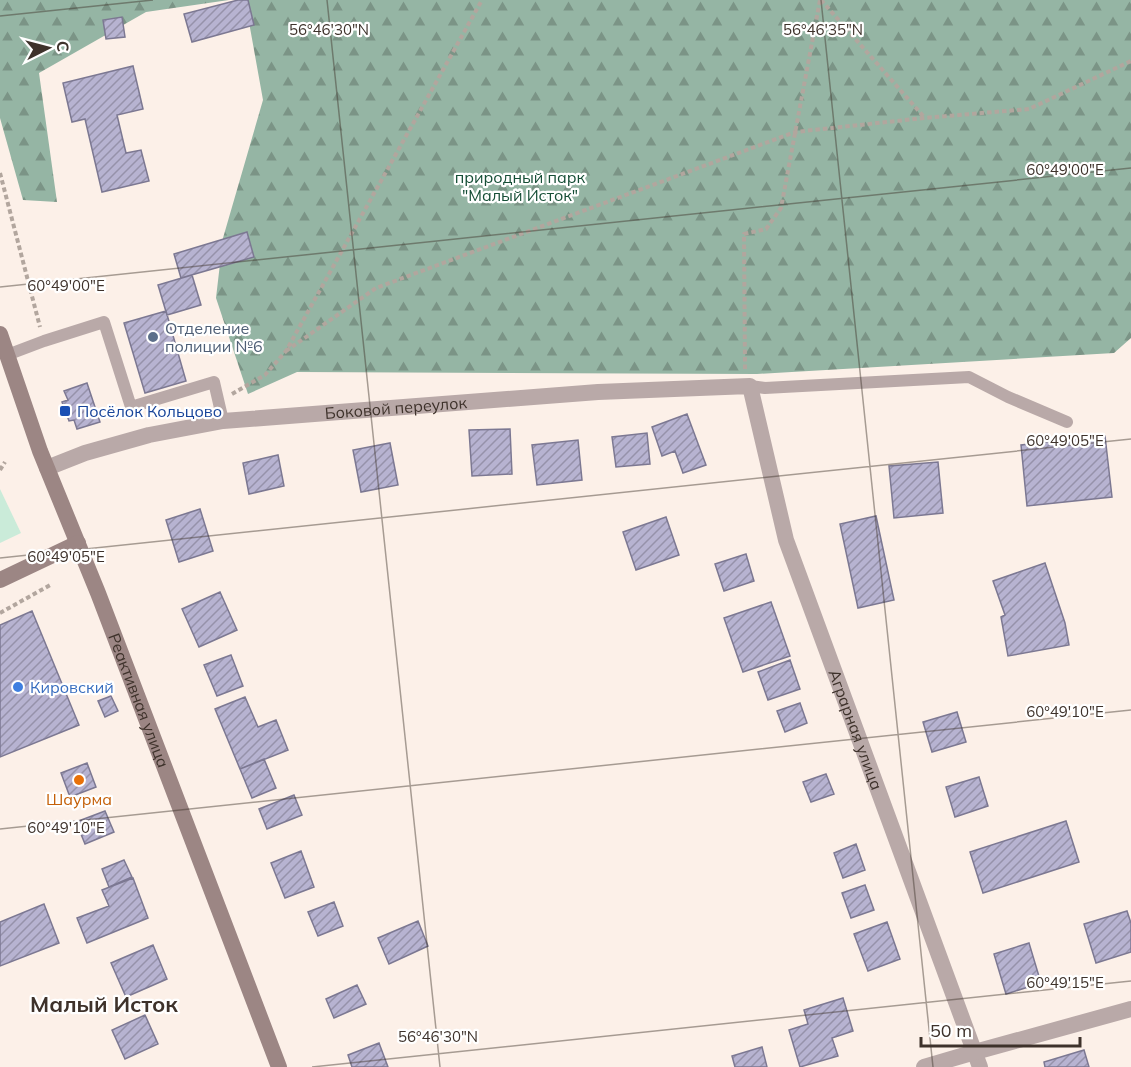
<svg xmlns="http://www.w3.org/2000/svg" width="1131" height="1067" font-family="Mulish,sans-serif">
<style>
.forest{fill:url(#forest-firs)}
.green{fill:#caebd9}
.building{fill:url(#building-hatch);stroke:#7c7892;stroke-width:1.5}
.lines{fill:none;stroke-linecap:round;stroke-linejoin:round}
.path{stroke:#b2a69e;stroke-width:4;stroke-dasharray:4.5 3;stroke-linecap:butt}
.service{stroke:#b9a9a8;stroke-width:12}
.minor{stroke:#b9a9a8;stroke-width:16}
.secondary{stroke:#9c8684;stroke-width:16}
.ticks{fill:none;stroke:#3e322b;stroke-width:1.5;stroke-opacity:0.45}
.service-dot{fill:#5c6f8a;stroke:#fff;stroke-width:2}
.transit-dot{fill:#1a4fb4;stroke:#fff;stroke-width:2}
.shop-dot{fill:#3f7fe0;stroke:#fff;stroke-width:2}
.food-dot{fill:#e8710a;stroke:#fff;stroke-width:2}
.labels{text-anchor:middle;dominant-baseline:central;stroke-width:4.5;stroke-linejoin:round;paint-order:stroke}
.park-label{font-size:16px;fill:#154e36;stroke:#fff}
.service-label{font-size:16px;fill:#4e5e75;stroke:#fff;text-anchor:start}
.street-label{font-size:16px;fill:#3e322b;stroke:#fff}
.transit-label{font-size:16px;fill:#164399;stroke:#fff;text-anchor:start}
.shop-label{font-size:16px;fill:#366cbe;stroke:#fff;text-anchor:start}
.food-label{font-size:16px;fill:#c56008;stroke:#fff}
.district-label{font-size:22px;font-weight:bold;fill:#3e322b;stroke:#fff}
.ticks-label{font-size:15px;text-anchor:middle;fill:#3e322b;stroke:#fff;stroke-width:4.5;stroke-linejoin:round;paint-order:stroke}
</style>
<defs>
<pattern id="forest-firs" width="22" height="20" patternUnits="userSpaceOnUse" patternTransform="scale(1.5)"><rect width="22" height="20" fill="#95b5a4"/><path d="M5 1l3.5 6h-7zM16 11l3.5 6h-7z" fill="#7b9486"/></pattern>
<pattern id="building-hatch" width="6" height="6" patternUnits="userSpaceOnUse" patternTransform="scale(1.5)"><rect width="6" height="6" fill="#b7b3d1"/><path d="M-1 1l2-2M0 6l6-6M5 7l2-2" fill="none" stroke="#9692aa"/></pattern>
</defs>
<rect width="100%" height="100%" fill="#fcf0e8"/>
<path class="forest" d="M0,0H229L146,12L39,73L57,202L23,200L0,118Z
M245,0H1131V338L1114,353L757,374L297,372L248,394L216,298L223,238L263,100Z"/>
<path class="green" d="M0,489L21,533L0,543Z"/>
<path class="building" d="M238,0H248L254,25L192,42L184,14Z
M122,17L125,37L106,39L103,20Z
M133,66L143,109L117,115L126,153L141,150L149,181L102,192L85,119L72,122L63,83Z
M247,232L254,257L181,278L174,254Z
M192,275L201,305L167,315L158,285Z
M166,311L186,381L145,393L124,323Z
M87,383L100,422L77,429L74,420L69,421L62,402L68,400L64,391Z
M687,414L706,465L683,473L675,451L662,456L652,427Z
M510,429L512,474L472,476L469,430Z
M647,433L650,464L616,467L612,437Z
M1105,436L1112,497L1027,506L1021,445Z
M578,440L582,480L537,485L532,445Z
M390,443L398,485L361,492L353,450Z
M278,455L284,486L249,494L243,463Z
M938,462L943,513L894,518L889,466Z
M200,509L213,551L179,562L166,520Z
M876,516L894,600L858,608L840,524Z
M666,517L679,555L636,570L623,532Z
M746,554L754,581L724,591L715,564Z
M1045,563L1065,623L1069,645L1008,656L1001,617L1005,615L993,581Z
M220,592L237,630L199,647L182,609Z
M771,602L790,656L743,672L724,618Z
M32,611L79,725L0,757V625Z
M231,655L243,686L217,696L204,665Z
M790,660L800,689L768,700L758,672Z
M111,696L118,711L105,717L98,701Z
M245,697L258,727L276,720L288,750L240,769L215,709Z
M800,703L807,723L785,732L777,711Z
M957,712L966,742L932,752L923,722Z
M264,759L276,788L252,798L240,769Z
M87,763L96,787L70,797L61,773Z
M826,774L834,794L811,802L803,782Z
M979,777L988,806L955,817L946,787Z
M294,795L302,815L267,829L259,809Z
M105,811L114,832L85,844L76,822Z
M1066,821L1079,862L983,893L970,852Z
M856,844L865,870L843,878L834,853Z
M301,851L314,887L285,898L271,863Z
M124,860L132,877L109,887L102,869Z
M133,878L148,918L87,943L77,918L109,906L102,890Z
M865,885L874,910L851,918L842,893Z
M334,902L343,926L318,936L308,912Z
M44,904L59,943L0,966V922Z
M1127,911L1131,923V952L1096,963L1084,924Z
M418,921L428,946L389,964L378,938Z
M887,922L900,959L868,971L854,934Z
M1029,943L1041,983L1006,994L994,954Z
M153,945L167,979L126,997L111,963Z
M357,985L366,1004L334,1018L326,999Z
M843,998L853,1031L832,1038L838,1056L800,1067L789,1030L808,1024L804,1010Z
M145,1015L158,1044L125,1059L112,1030Z
M379,1043L388,1067H352L348,1055Z
M762,1047L767,1067H735L732,1056Z
M1084,1050L1089,1067H1045L1044,1062Z"/>
<g class="lines">
<path class="path" d="M821,0L924,117
M0,173L40,327
M286,351L376,288L795,132L924,118L1029,109L1131,61
M745,369L744,234L766,229L781,208L820,0
M232,394L265,375L286,351L482,0
M0,470L5,462
M0,613L52,584"/>
<path class="service" d="M7,355L44,341L104,322L131,407L214,382L223,421
M750,386L765,388L969,377L1008,397L1067,422"/>
<g class="minor">
<path id="s1" d="M47,468L85,453L149,435L223,421L598,392L750,386L786,540L980,1067"/>
<path d="M924,1067L975,1052L1131,1009"/>
</g>
<g class="secondary">
<path id="s2" d="M0,334L40,451L98,593L279,1067"/>
<path d="M0,580L78,543"/>
</g>
</g>
<path class="ticks" d="M327,0L440,1067M821,0L933,1067M0,16L153,0M0,287L1131,168M0,558L1131,439M0,829L1131,710M312,1067L1131,981"/>
<circle class="service-dot" cx="153" cy="337" r="6"/>
<rect class="transit-dot" x="59" y="405" width="12" height="12" rx="3"/>
<circle class="shop-dot" cx="18" cy="687" r="6"/>
<circle class="food-dot" cx="79" cy="780" r="6"/>
<g class="labels">
<g class="park-label">
<text x="520" y="177">природный парк<tspan x="520" dy="18">"Малый Исток"</tspan></text>
</g>
<g class="service-label">
<text x="165" y="328">Отделение<tspan x="165" dy="18">полиции №6</tspan></text>
</g>
<g class="street-label">
<text stroke="none"><textPath href="#s1" startOffset="356">Боковой переулок</textPath></text>
<text stroke="none"><textPath href="#s2" startOffset="392">Реактивная улица</textPath></text>
<text stroke="none"><textPath href="#s1" startOffset="1071">Аграрная улица</textPath></text>
</g>
<g class="transit-label">
<text x="77" y="411">Посёлок Кольцово</text>
</g>
<g class="shop-label">
<text x="30" y="687">Кировский</text>
</g>
<g class="food-label">
<text x="79" y="799">Шаурма</text>
</g>
<g class="district-label">
<text x="104" y="1004">Малый Исток</text>
</g>
</g>
<g class="ticks-label">
<text x="329" y="35">56°46'30"N</text>
<text x="823" y="35">56°46'35"N</text>
<text x="1065" y="175">60°49'00"E</text>
<text x="66" y="291">60°49'00"E</text>
<text x="1065" y="446">60°49'05"E</text>
<text x="66" y="562">60°49'05"E</text>
<text x="1065" y="717">60°49'10"E</text>
<text x="66" y="833">60°49'10"E</text>
<text x="1065" y="988">60°49'15"E</text>
<text x="438" y="1042">56°46'30"N</text>
</g>
<g transform="translate(48 48) rotate(84)" stroke="#ffffff" stroke-width="4.5" paint-order="stroke">
<path d="M0-4.5L10 22L0 15L-10 22Z" fill="#3e322b"/>
<text y="-9" font-size="16" font-weight="bold" text-anchor="middle" fill="#3e322b">С</text>
</g>
<path d="M921 1037v9h159v-9" fill="none" stroke="#3e322b" stroke-width="3"/>
<text x="930" y="1037" font-size="18" fill="#3e322b" stroke="#ffffff" stroke-width="4.5" paint-order="stroke">50 m</text>
</svg>
